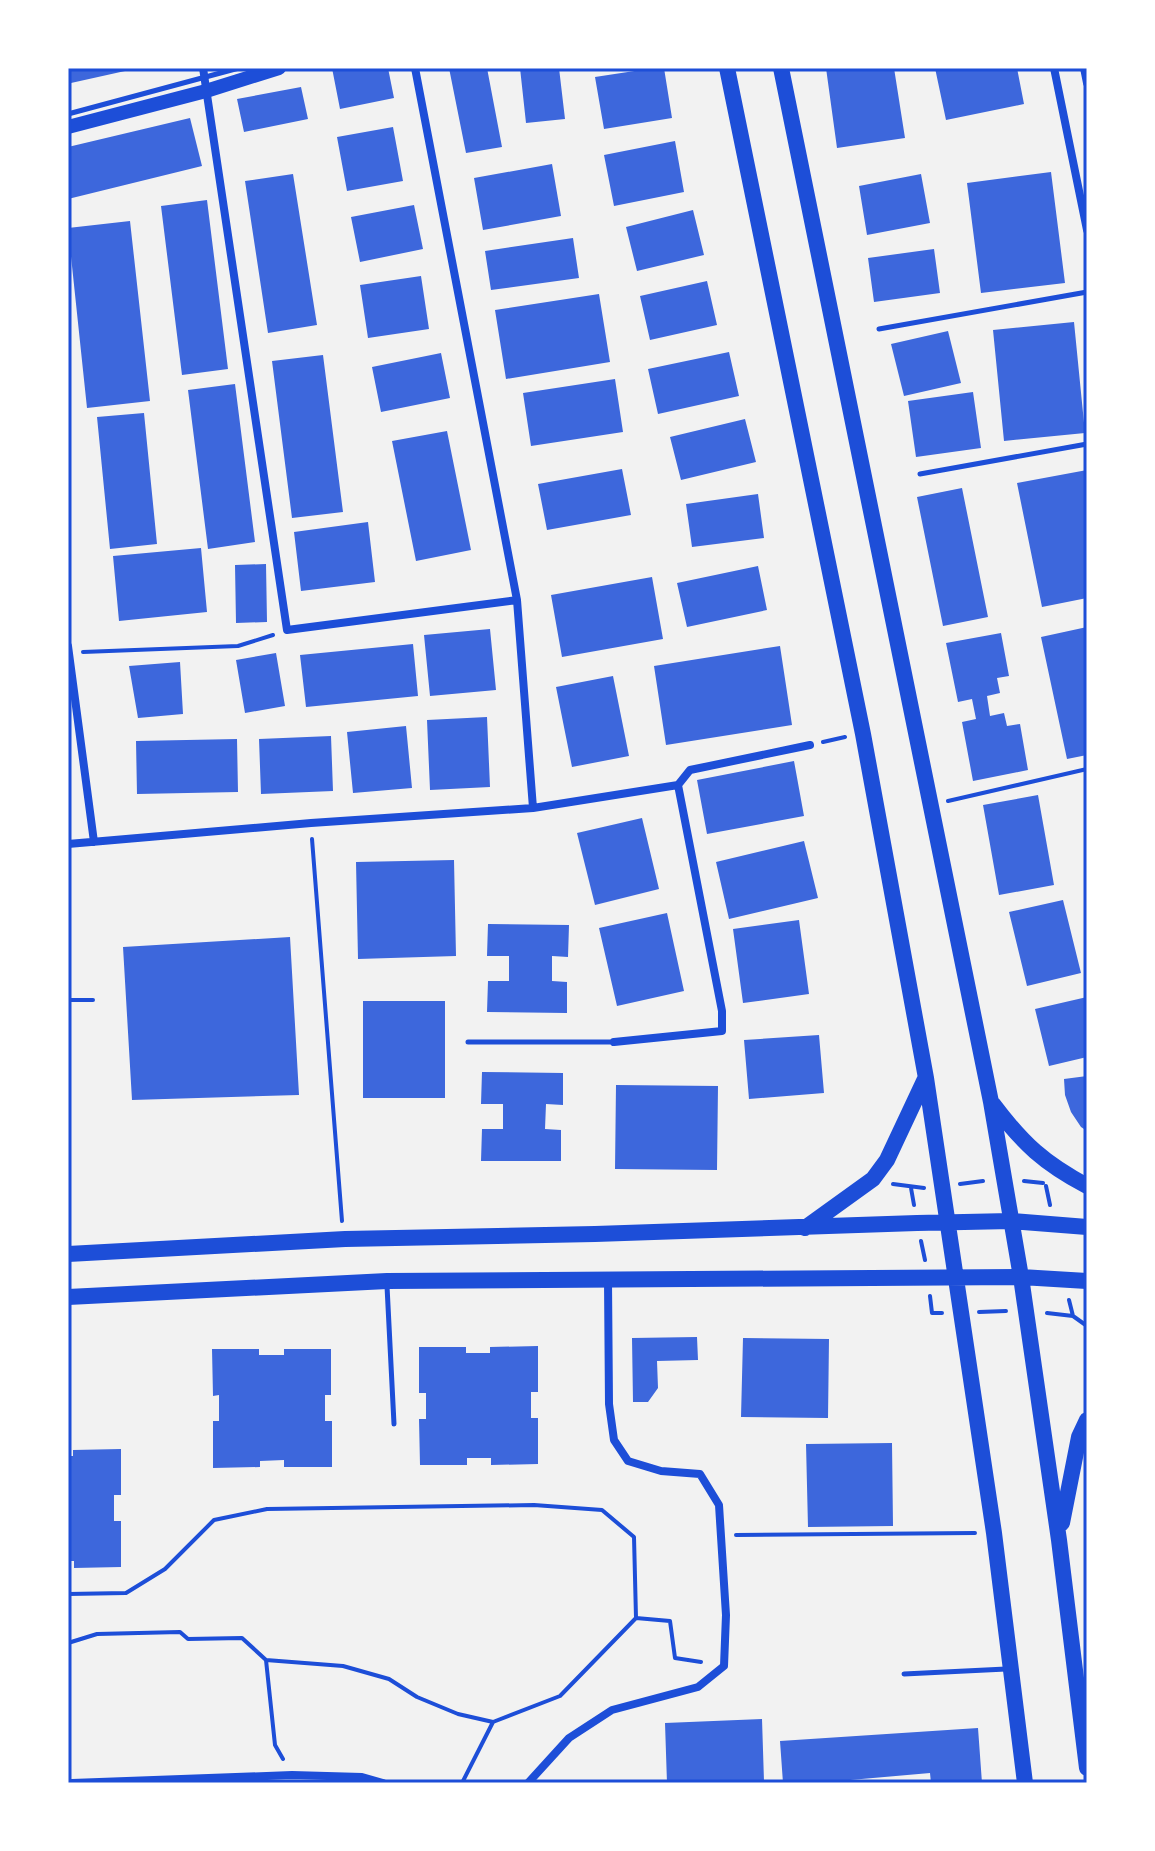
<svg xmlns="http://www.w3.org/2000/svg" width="1155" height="1851" font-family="'DejaVu Sans',sans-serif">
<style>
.building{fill:#3d67dc}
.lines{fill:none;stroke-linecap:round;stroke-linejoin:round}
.path{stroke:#1d4ed8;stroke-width:4}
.service{stroke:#1d4ed8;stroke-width:5}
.minor{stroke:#1d4ed8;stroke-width:8}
.tertiary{stroke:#1d4ed8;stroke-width:14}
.secondary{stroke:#1d4ed8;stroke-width:16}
.neatline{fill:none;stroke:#1d4ed8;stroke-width:3}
</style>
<rect width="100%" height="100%" fill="#f2f2f2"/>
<path class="building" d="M68,68H134V69L71,83Z
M332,68H388L394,98L340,109Z
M449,68H487L502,147L466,153Z
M520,68H559L565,119L526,123Z
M654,68H664L672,118L604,129L595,77Z
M826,68H894L905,138L837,148Z
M935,68H1017L1024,104L946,120Z
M301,87L308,119L244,132L237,99Z
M190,118L202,166L68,199V147Z
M393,127L403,181L347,191L337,137Z
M675,141L684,192L614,206L604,155Z
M552,164L561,216L483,230L474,178Z
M1051,172L1065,283L981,293L967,183Z
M293,174L317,325L268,333L245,181Z
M921,174L930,223L867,235L859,186Z
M207,200L228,369L182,375L161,206Z
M414,205L423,249L360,262L351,217Z
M693,210L704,255L637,271L626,227Z
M130,221L150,401L87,408L68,228Z
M573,238L579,278L491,290L485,251Z
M934,249L940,293L874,302L868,258Z
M421,276L429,329L368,338L360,285Z
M707,281L717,325L650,340L640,296Z
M599,294L610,362L506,379L495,310Z
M1074,322L1085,433L1004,441L993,330Z
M948,331L961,383L904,396L891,344Z
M729,352L739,396L658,414L648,369Z
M441,353L450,398L381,412L372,367Z
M323,355L343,512L292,518L272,361Z
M615,379L623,432L531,446L523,393Z
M235,384L255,542L208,549L188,390Z
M973,392L981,448L916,457L908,401Z
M144,413L157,544L110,549L97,417Z
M745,419L756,462L681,480L670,437Z
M447,431L471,550L416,561L392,441Z
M622,469L631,515L547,530L538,484Z
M1087,470V598L1042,607L1017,483Z
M962,488L988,617L943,626L917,497Z
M758,494L764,538L692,547L686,504Z
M368,522L375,582L301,591L294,532Z
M201,548L207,612L119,621L113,556Z
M266,564L267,622L236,623L235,565Z
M758,566L767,610L687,627L677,583Z
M652,577L663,639L562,657L551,595Z
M1087,627V755L1067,759L1041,637Z
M490,629L496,690L430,696L424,635Z
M1001,633L1009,676L997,678L1000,693L987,696L990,716L1004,713L1007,726L1020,724L1028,770L973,781L962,722L976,719L972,699L958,702L946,643Z
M413,644L418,696L306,707L300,655Z
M780,646L792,725L666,745L654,666Z
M276,653L285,706L245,713L236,660Z
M180,662L183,714L138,718L129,666Z
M613,676L629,756L572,767L556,687Z
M487,717L490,787L430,790L427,720Z
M406,726L412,788L353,793L347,732Z
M331,736L333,791L261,794L259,739Z
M237,739L238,792L137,794L136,741Z
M794,761L804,816L707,834L697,780Z
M1038,795L1054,885L999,895L983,805Z
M642,818L659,889L595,905L577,833Z
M804,841L818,898L729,919L716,862Z
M454,860L456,956L358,959L356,862Z
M1063,900L1081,973L1027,986L1009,912Z
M667,913L684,991L617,1006L599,928Z
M799,920L809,994L743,1003L733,929Z
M488,924L569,925L568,957L552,956V981L567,982V1013L487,1012L488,981H509V956H487Z
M290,937L299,1095L132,1100L123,947Z
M1087,997V1057L1049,1066L1035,1009Z
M363,1001H445V1098H363Z
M819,1035L824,1093L749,1099L744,1040Z
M482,1072L563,1073V1105L546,1104L545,1129L561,1130V1161H481L482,1129H503V1104H481Z
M1087,1076V1131L1081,1127L1071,1112L1065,1095L1064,1079Z
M616,1085L718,1086L717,1170L615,1169Z
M697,1337L698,1360L657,1361L658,1388L648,1402H633L632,1338Z
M743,1338L829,1339L828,1418L741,1417Z
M538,1346V1392H531V1418H538V1464L491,1465V1458H467V1465H420L419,1419H426V1393H419V1347H466V1353H490V1347Z
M212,1349H259V1355H284V1349H331V1395H325V1421H332V1467H284V1460L260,1461V1467L213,1468V1421H219V1395L213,1396Z
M892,1443L893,1526L808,1527L806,1444Z
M121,1449V1495H114V1521H121V1567L74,1568V1561H68V1456H73V1450Z
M762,1719L764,1781L667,1783L665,1723Z
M978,1728L982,1783H931L930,1773L816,1783H783L780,1741Z"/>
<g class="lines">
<path class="path" d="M83,652L238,646L273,635
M823,742L845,737
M948,801L1087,769
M312,839L342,1221
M68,1000H93
M1024,1181L1043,1183
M893,1184L924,1188
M960,1184L983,1181
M1046,1186L1050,1205
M911,1188L914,1205
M921,1241L925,1260
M930,1296L932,1313H942
M1069,1300L1073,1316L1087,1326
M979,1312L1006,1311
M1047,1313L1073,1316
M736,1535L975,1533
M68,1594L126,1593L165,1569L214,1520L267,1509L534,1505L602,1510L634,1537L636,1618L560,1696L493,1722L458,1714L417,1697L389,1679L343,1666L266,1660L242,1638L188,1639L180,1632L97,1634L68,1643
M636,1618L670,1621L675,1658L701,1662
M266,1660L275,1745L283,1759
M462,1783L493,1722"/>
<path class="service" d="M68,114L239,68
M879,329L1087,292
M920,474L1087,444
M468,1042H614
M387,1286L394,1424
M904,1674L1006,1669"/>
<path class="minor" d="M203,68L287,630L517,600
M415,68L517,600L533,808
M1054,68L1087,230
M1084,68L1087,83
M68,646L94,842
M68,844L311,823L533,808L678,785L690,770L810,745
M614,1042L722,1031V1011L678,785
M72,1783L292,1775L362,1777L383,1783
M528,1783L569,1738L612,1710L698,1687L724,1666L726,1615L719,1505L700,1474L661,1471L628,1461L614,1440L609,1404L608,1281"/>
<path class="tertiary" d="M68,127L206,91L279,68"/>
<path class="secondary" d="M727,68L863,734L926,1078L994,1533L1025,1783
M781,68L991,1102L1021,1277L1059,1540L1087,1768
M993,1104C1023,1144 1044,1163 1087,1186
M805,1228L873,1179L887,1160L925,1079
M68,1254L345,1239L595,1234L917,1223L1011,1221L1087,1227
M68,1297L387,1281L1021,1277L1087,1281
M1062,1523L1079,1437L1087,1420"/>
</g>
<rect width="1155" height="1851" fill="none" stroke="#ffffff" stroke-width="140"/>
<rect x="70" y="70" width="1015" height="1711" class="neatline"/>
</svg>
